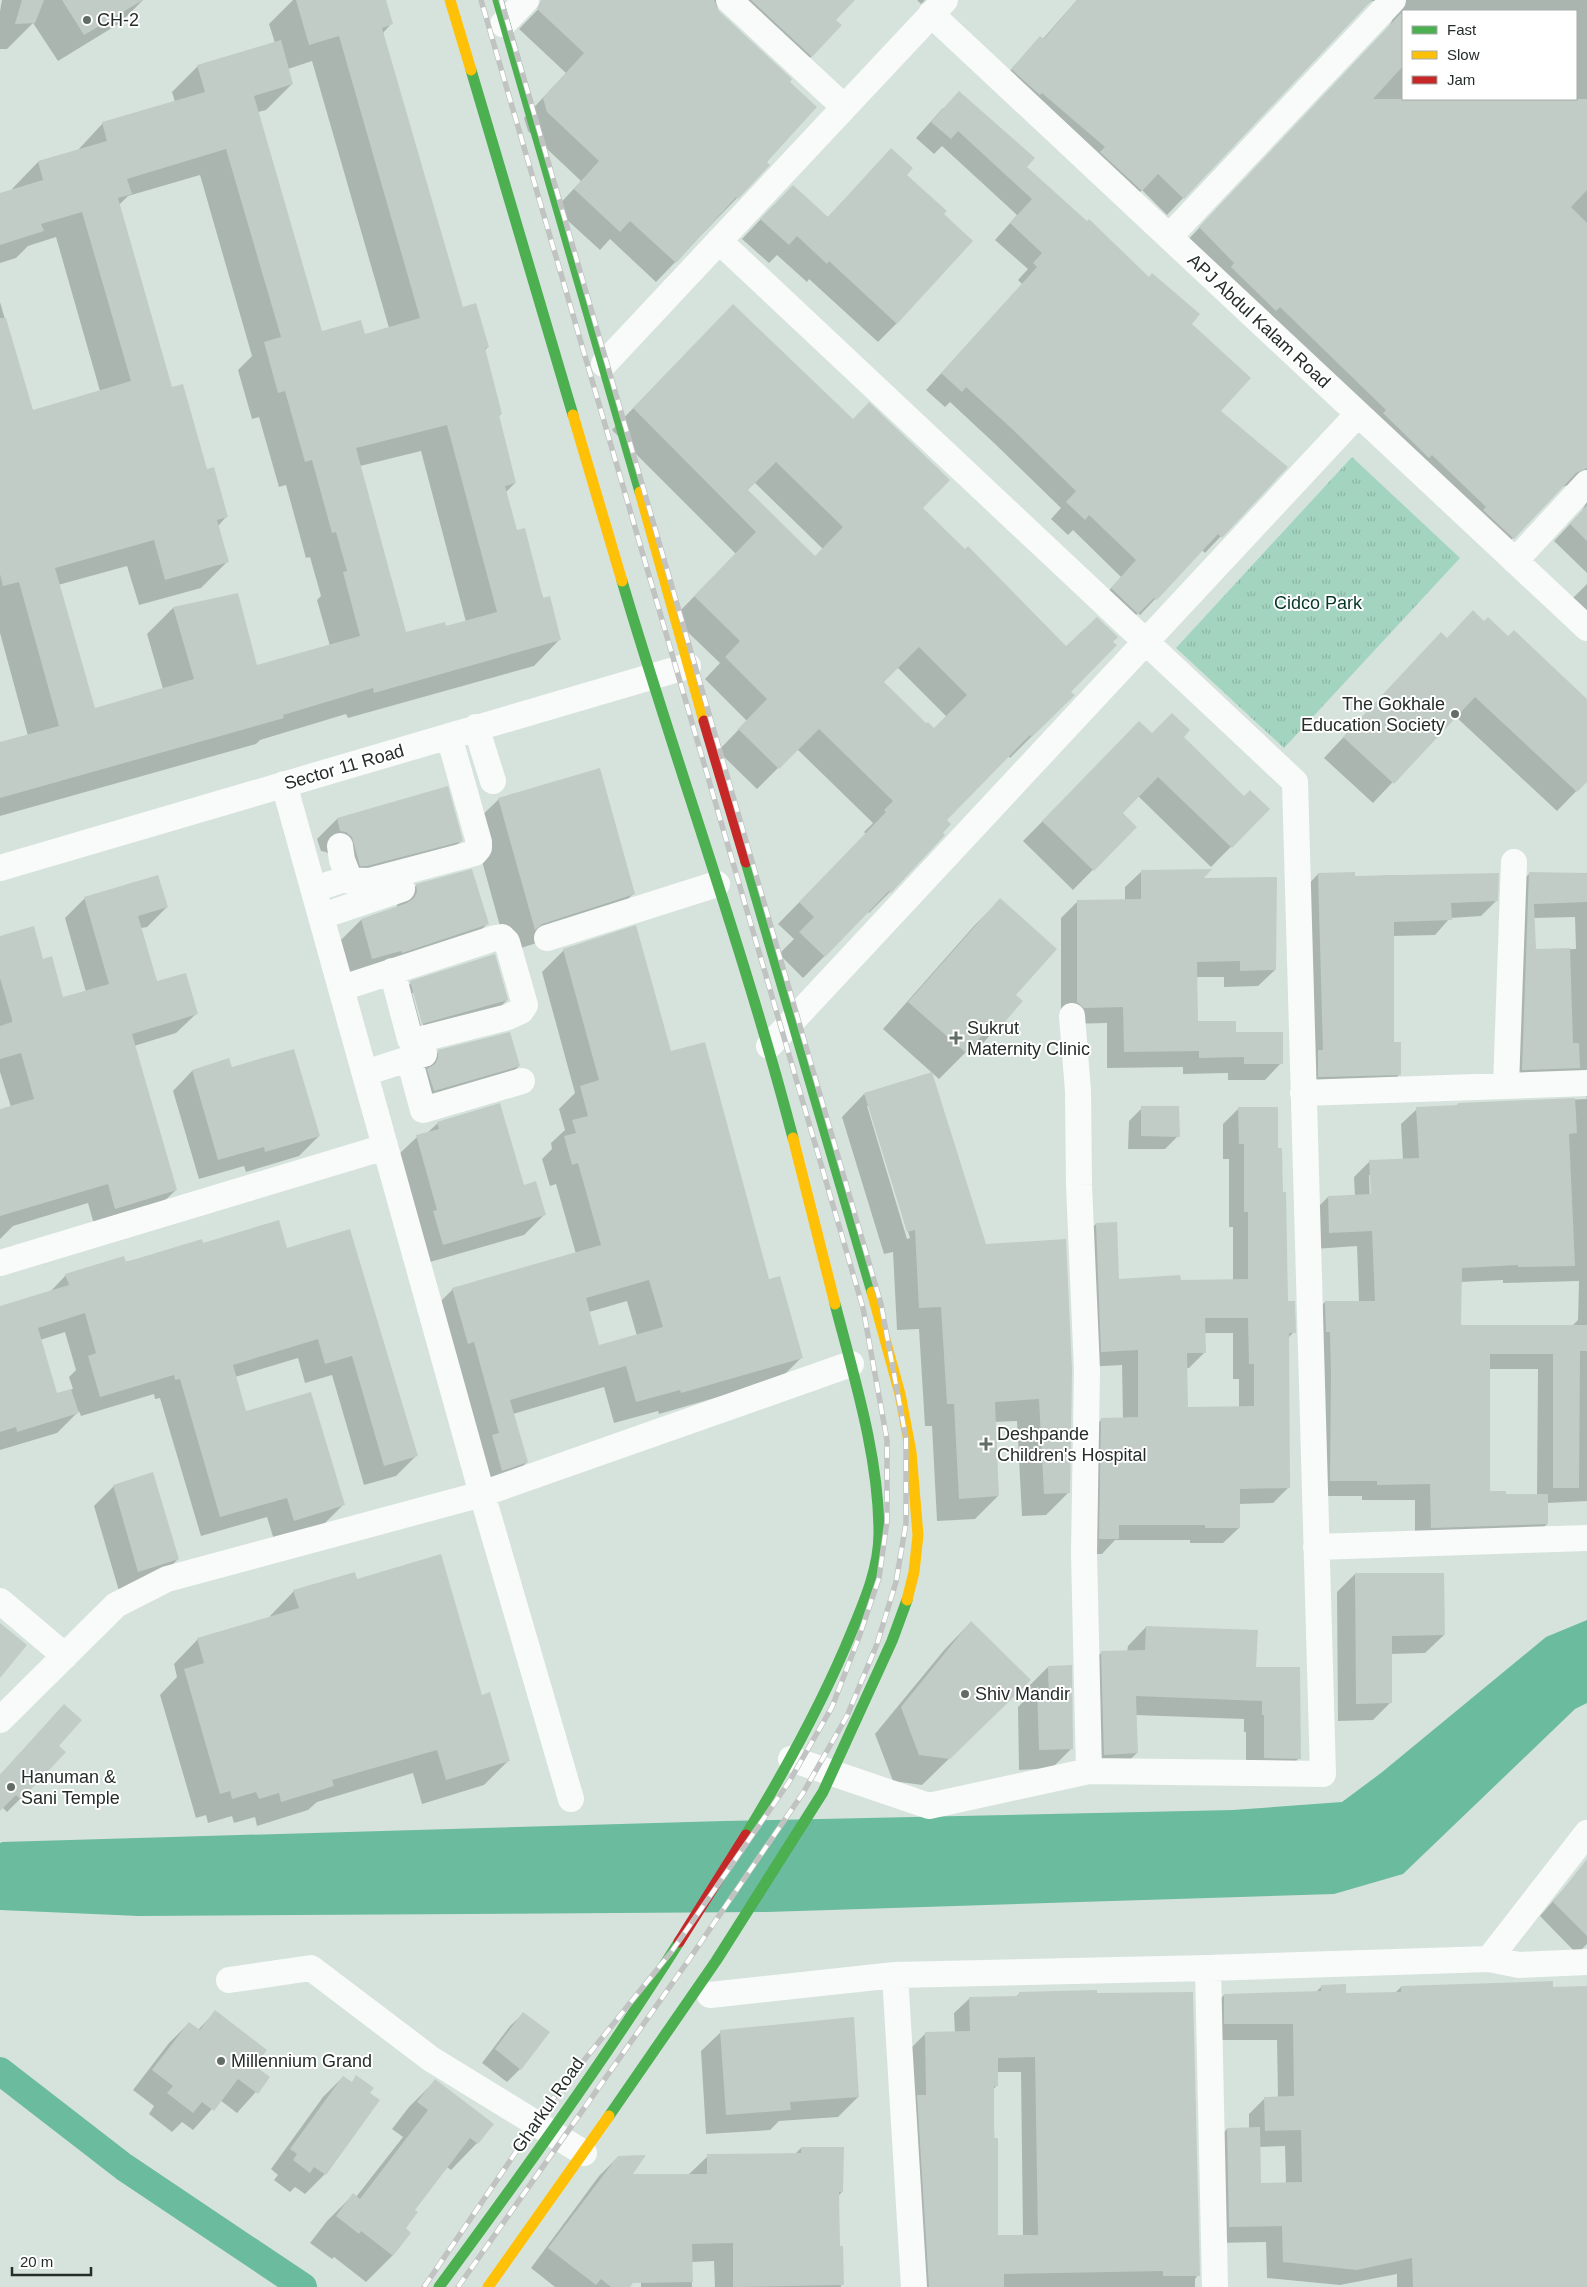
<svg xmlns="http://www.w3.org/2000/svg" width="1587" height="2287" font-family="Helvetica,sans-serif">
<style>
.grass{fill:url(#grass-tufts)}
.water{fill:#6bbb9f}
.shadow{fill:#0003;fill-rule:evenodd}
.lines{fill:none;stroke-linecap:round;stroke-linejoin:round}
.canal{stroke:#6bbb9f;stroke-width:28}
.building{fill:#c2ccc7;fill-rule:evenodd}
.street{stroke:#f9fbfa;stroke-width:26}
.fast{stroke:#4caf50;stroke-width:11}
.slow{stroke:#ffc107;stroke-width:11}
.jam{stroke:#c62828;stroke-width:11}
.rail-casing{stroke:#c0c3c2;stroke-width:5.5}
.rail{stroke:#fff;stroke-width:4;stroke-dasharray:11;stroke-linecap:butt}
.poi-dot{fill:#626d68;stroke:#fff;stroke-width:2}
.labels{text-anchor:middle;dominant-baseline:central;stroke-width:4;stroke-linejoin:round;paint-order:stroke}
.poi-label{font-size:18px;fill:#242d29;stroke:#fff;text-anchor:start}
.street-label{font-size:18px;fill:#242d29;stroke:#fff}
.park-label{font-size:18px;fill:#043526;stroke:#fff}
</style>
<defs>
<pattern id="grass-tufts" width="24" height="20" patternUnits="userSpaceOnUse" patternTransform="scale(1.25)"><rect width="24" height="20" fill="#a2d4bf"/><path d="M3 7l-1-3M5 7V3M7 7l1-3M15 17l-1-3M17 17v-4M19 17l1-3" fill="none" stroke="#8bb6a4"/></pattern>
</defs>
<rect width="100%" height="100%" fill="#d6e3dd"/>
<path class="grass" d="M1352,457L1460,558L1284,748L1176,648Z"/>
<path class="water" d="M1587,1620V1703L1575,1709L1403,1874L1334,1894L767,1912L139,1916L0,1910V1843L2,1842L724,1821L1233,1810L1342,1802L1381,1773L1546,1637Z"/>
<path class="shadow" d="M2,0H143L120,23L58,61L33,23L7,49H0V11Z
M293,0H385L391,24L383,33L462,309L488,347L484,351L501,414L498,417L515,483L506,492L516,531L560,639L534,666L348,718L346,714L260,740L256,744L0,816V744L28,736L0,633V302L32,412L100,391L56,237L28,246L16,258L0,263V194L12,191V189L38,162L77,151L103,123L175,102L172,92L198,66L275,43L269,24ZM312,61L389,328L365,336L321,333L258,112L266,110L292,84L288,69ZM200,175L252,356L238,370L252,419L259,417L279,487L286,485L306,558L310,557L321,596L317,600L330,646L257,667L173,608L147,634L163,689L94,710L58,585L127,566L139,605L201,588L228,561L218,526L227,516L171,388L119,205L128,196ZM421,451L466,622L406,634L360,466Z
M547,0H853L834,20L812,56L792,76L720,8L714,5L766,162L737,198L656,282L610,239L600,250L555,209L581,181L528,131L524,118L566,73L519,29Z
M917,0H925L921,4Z
M1077,0H1587V573L1554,541L1582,511L1586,503L1573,484L1561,487L1497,555L1184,244L1388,28L1392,21V13L1379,1H1372L1366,5L1167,215L1142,190L1125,207L996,86L1040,38L1042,40ZM1403,11H1576V99H1403Z
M943,108L1025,167L1190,324L1220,411L1286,467L1205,553L1202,550L1140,615L1138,613L1122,629L1096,605L1121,577L1073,530L1068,535L1051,519L1061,508L994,443L950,402L945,407L926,390L1022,284L1018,280L1028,269L995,240L1017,215L942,146L934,154L916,138Z
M891,150L897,323L878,342L809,279L807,282L777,255L769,263L742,239L774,205L827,218Z
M712,327L922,508L1073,695L1010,758L1008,756L945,820L890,892L869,913L868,912L803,978L779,954L794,939L778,924L866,834L864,832L873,823L797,749L757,789L718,751L747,721L705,679L720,663L673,618L736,554L612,430ZM754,482L823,549L815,557L746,490ZM897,667L947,717L934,730L926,725L883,682Z
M1587,584V635L1561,610Z
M1484,622L1508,638L1587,700V780L1557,811L1455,716L1373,803L1324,758L1441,633L1446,639Z
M1152,735L1182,737L1244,797L1268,809L1211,867L1138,796L1121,813L1135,827L1073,890L1023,841L1120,743Z
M447,788L462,840L442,860L347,885L333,857L326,852L321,851L317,839L337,819Z
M499,799L633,894L607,920L515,950L508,955L472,825Z
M1142,871L1201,879L1275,970L1258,986L1224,987V977H1196V1022L1235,1034L1281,1063L1265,1080H1228V1073L1183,1074V1067L1107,1068V1023L1068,1024L1061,1019V918L1077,902L1125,901V887Z
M1587,873V1501L1547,1503V1524L1531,1540L1415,1543V1500H1362V1496H1315L1309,1318L1325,1302H1359L1357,1246L1314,1249L1312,1213L1328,1197L1355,1196L1354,1177L1370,1161L1403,1160L1401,1124L1417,1109L1455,1107L1458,1104L1587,1099L1585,1091L1506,1085L1513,889L1529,874ZM1575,917L1576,949L1534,950L1533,918ZM1369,1175H1371L1372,1200H1370ZM1503,1280V1283L1579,1281L1578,1320L1572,1326H1459L1460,1282ZM1488,1369H1538L1537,1495L1505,1496L1488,1493Z
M1318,874L1354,877L1401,875V877L1496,901L1481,916L1450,918L1435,935L1393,936V1044L1400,1074L1385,1090L1303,1092V890Z
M417,885L487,924L467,944L352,978L341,940L361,920L397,908V905Z
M85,898L167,907L147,927L141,928L157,983L196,1014L176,1033L134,1046L176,1190L156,1209L95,1228L88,1203L13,1226L0,1239V1114L11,1107L0,1072V938L42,960L63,999L86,992L65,918Z
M1000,900L1015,995L1022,1001L971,1056L966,1052L939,1079L883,1029L974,926Z
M564,950L670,1053L802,1357L780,1379L659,1414L658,1411L614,1423L604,1387L513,1414L527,1462L505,1484L480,1492L431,1311L453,1289L576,1254L556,1184L550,1186L542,1159L552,1149L551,1143L565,1130L559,1109L575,1093L542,972ZM627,1301L637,1336L598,1347L589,1312Z
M411,983L507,1000L487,1020L402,1043L391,1002ZM412,993H415L424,1029L422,1030Z
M439,1051L519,1066L499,1086L414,1110L419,1071Z
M231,1069L319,1136L299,1156L246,1172L244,1166L199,1179L173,1091L192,1071Z
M864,1094L985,1245L1065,1240L1069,1492L1046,1515L1022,1516L1017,1421L994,1422L998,1496L975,1519L937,1521L932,1426H925L919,1329L897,1330L893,1252L884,1254L842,1117ZM867,1106H869L910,1238L907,1239Z
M1142,1108L1178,1136L1165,1149H1128L1129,1121Z
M1239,1108L1277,1150L1286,1302L1294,1332L1288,1338L1289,1487L1273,1503L1239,1504V1528L1223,1543H1190V1540H1115L1102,1554H1084L1086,1435L1102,1419H1123L1122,1365L1086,1367L1080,1240L1096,1224L1118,1280H1233V1227H1229V1159H1223V1124ZM1204,1333H1233V1379H1239V1407L1187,1408L1186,1368H1189L1205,1352Z
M438,1123L523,1187L544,1215L524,1235L423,1264L397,1156L417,1137L426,1134Z
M202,1245L287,1250L416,1456L396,1476L364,1485L332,1375L305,1383L298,1358L235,1377L246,1413L343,1505L323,1525L274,1540L267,1517L201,1536L160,1398L155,1399L154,1394L81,1416L79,1411L57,1433L0,1450V1307L49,1293L66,1275ZM65,1332L76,1370L69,1377L73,1389L56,1394L40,1340Z
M114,1486L178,1559L158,1579L119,1591L94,1506Z
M1355,1574L1444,1635L1425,1653L1390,1654L1391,1702L1373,1720L1338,1721L1337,1592Z
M356,1580L482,1696L509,1760L484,1785L422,1804L413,1773L317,1802L308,1810L257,1826L255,1817L234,1823L232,1816L208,1823L206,1815L196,1818L160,1695L177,1677L174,1664L198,1639L270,1618V1616L294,1591Z
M971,1622L1003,1706L922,1785L893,1781L875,1734L945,1649Z
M1146,1627L1255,1668L1299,1758L1281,1777L1246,1776V1732H1244V1719L1135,1715L1137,1753L1118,1771L1086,1773L1083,1671L1102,1652H1127L1128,1646Z
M1048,1667L1072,1748L1052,1768L1019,1770L1018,1707L1029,1696L1028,1687Z
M64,1705L57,1746L20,1799L7,1812L2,1807L0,1809V1775Z
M1587,1862V1944L1577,1954L1540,1916Z
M1322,1986L1345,1995L1395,1993L1401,1987H1587V2287H1397V2274L1340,2285L1267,2278L1266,2242L1213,2243L1211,2146L1227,2129H1249V2114L1265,2098H1278L1277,2040H1208V2012L1224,1995L1315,1993ZM1285,2146L1286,2184H1260L1259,2147Z
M1020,1993L1198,2275L1195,2279V2287H913L911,2048L926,2033H955L954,2013L970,1998L1016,1997ZM997,2072H1021L1023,2236H997L993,2090L997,2085Z
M215,2012L254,2066L269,2077L237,2113L220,2100L193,2130L182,2122L172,2132L149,2114L154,2106L133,2090L169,2043L189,2023L198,2030Z
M524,2013L520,2069L507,2082L482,2063L510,2026Z
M721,2032L858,2097L838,2117L779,2121L770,2130L706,2134L701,2051Z
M343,2077L351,2083L357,2077L368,2093L379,2100L325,2174L305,2194L295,2187L290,2192L274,2180L278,2175L271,2169L323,2097Z
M435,2081L492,2124L477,2143L451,2170L447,2167L413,2210L404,2228L410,2233L392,2256L366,2282L334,2257L332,2259L310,2243L327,2221L353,2195L356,2197L403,2137L392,2129L409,2107Z
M801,2148L842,2192L838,2196V2247H842L841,2287H715L714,2261L691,2262L692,2287H641V2271L628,2287H555L531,2268L599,2176L618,2157L631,2176L688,2175L708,2156L795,2154Z"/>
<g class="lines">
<path class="canal" d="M0,2071L124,2167L303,2287"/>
</g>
<path class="building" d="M22,0H44L35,23L15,24Z
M62,0H143L84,35Z
M296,0H386L393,24L382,28L463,307L476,303L489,347L485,348L502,414L499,415L516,483L505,486L517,530L525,528L543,598L550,596L561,640L374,693L373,688L283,715L284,718L0,798V742L59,726L19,582L3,586L0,574V318H6L33,410L131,381L82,212L41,224L44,231L0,245V193L43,180L38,161L107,141L102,122L205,92L197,65L281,40L293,84L254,96L322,331L361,320L365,334L420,318L339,36L309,45ZM226,149L281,337L264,342L278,393L285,391L305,462L312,460L332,533L336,532L347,571L343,572L360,636L257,665L238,593L173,607L194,679L95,708L55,568L154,540L165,580L229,562L217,520L228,517L214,467L207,469L183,384L172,387L118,198L132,194L127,179ZM447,425L497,612L446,626L445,622L406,632L356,448Z
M541,0H714L719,11L792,79L790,82L817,107L767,162L770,165L738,199L736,197L676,263L630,221L620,232L574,189L599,161L547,112L543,98L584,53L537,9Z
M751,0H855L836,20L842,25L812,57Z
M1077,0H1372L1184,199L1158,174L1142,191L1100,152L1105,147L1042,93L1040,95L1011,69L1040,36L1044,39Z
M1403,11V66L1373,99H1587V190L1571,207L1587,223V468L1576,473L1514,539L1483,510L1486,507L1432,455L1429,458L1383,413L1386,410L1280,307L1276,311L1231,267L1234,263L1199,227Z
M959,91L1035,158L1027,167L1087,221L1089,219L1149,277L1152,273L1200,314L1192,324L1251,378L1221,411L1288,467L1222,538L1218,534L1157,600L1154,598L1138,614L1111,588L1136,560L1089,515L1085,520L1066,502L1076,491L1010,427L966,387L962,392L941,373L1037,267L1033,263L1042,253L1010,223L1032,199L958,131L951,139L931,122Z
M891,148L913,168L907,175L947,211L944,214L973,241L897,324L829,261L827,264L797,236L789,245L760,219L793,185L828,217Z
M733,304L853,419L869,402L950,480L923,508L965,549L968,546L1066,646L1097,617L1118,637L1113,642L1117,645L1071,692L1075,695L1032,737L1030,735L947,820L951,824L943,833L945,835L891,893L889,891L825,957L799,932L814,917L799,902L886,812L884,810L893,801L819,729L779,769L738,729L767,699L725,657L740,641L694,596L756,532L633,408ZM776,462L843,527L815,556L748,490ZM919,647L967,695L934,728L928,722L926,723L884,682Z
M1587,505V541L1570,524Z
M1473,610L1484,621L1488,617L1508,636L1514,630L1587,699V782L1577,792L1475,697L1394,784L1343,737L1441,632L1447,638Z
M1172,713L1190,730L1184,737L1244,796L1250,790L1270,809L1232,848L1158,777L1123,813L1137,827L1094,871L1042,821L1139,721L1152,733Z
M600,768L635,894L542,924L535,930L498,798Z
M448,786L463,841L367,866H360L352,837L346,832L340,831L337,818Z
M472,869L489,924L402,953L401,951L372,959L361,919L407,903L414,898L417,892L416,884Z
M1212,869L1204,878L1277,877L1276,970L1240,971V961L1197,962L1198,1021H1236V1032H1283V1064H1244V1057L1199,1058V1051L1124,1052L1123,1007L1084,1008L1077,1002V900L1141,899V870Z
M1355,872V876L1499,873L1498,901L1451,903L1452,920L1394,922V1042H1401V1075L1318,1077V1050H1323L1318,873Z
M1529,872L1587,873V902L1534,904L1536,949L1570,948L1573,1043H1579L1580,1068L1522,1070Z
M158,875L168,907L138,916L157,981L186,973L198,1014L132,1034L177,1190L115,1209L108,1184L0,1216V1109L34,1099L21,1053L0,1059V1026L12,1022V1019L0,978V936L34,926L43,959L52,956L63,997L109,984L84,897Z
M1000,898L1057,949L1016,995L1023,1001L998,1030L992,1025L966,1053L908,1002Z
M636,925L671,1051L705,1042L769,1279L780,1276L803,1358L681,1393L680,1390L636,1402L626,1366L510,1400L528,1462L502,1471L492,1435L499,1433L474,1342L468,1344L452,1288L601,1245L578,1163L572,1165L564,1136L576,1133L572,1120L588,1116L580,1086L599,1080L563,949ZM649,1280L663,1327L599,1345L586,1298Z
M495,954L508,1000L422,1024L410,981Z
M510,1032L520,1066L434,1091L427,1069L435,1064L438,1058V1050Z
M294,1049L320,1136L265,1152L264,1147L218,1160L192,1070L229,1058L232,1067Z
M932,1072L986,1244L1066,1239L1072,1370L1070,1493L1044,1494L1039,1399L995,1402L999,1496L959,1499L954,1404H947L941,1307L919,1308L915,1230L907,1232L864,1093Z
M1575,1098L1577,1133L1569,1134L1575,1266L1518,1267V1265L1462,1268L1461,1325H1587V1351H1580L1579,1488H1553V1354H1490V1491H1506V1494H1548V1524L1431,1528L1430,1484L1377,1485V1481H1330L1331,1375L1330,1332H1326L1325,1301H1375L1372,1231L1329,1233L1328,1196L1371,1194L1369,1160L1419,1158L1416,1107L1458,1105V1103Z
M500,1103L524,1185L536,1181L546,1215L443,1245L433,1211L437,1210L416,1135L439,1129L437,1122Z
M1141,1106H1179L1180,1137L1141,1136Z
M1238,1107H1278V1148H1282L1283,1192H1286L1288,1301H1295L1296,1333H1289L1290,1488L1240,1489V1528H1205V1525H1119V1539H1099L1101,1418L1138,1417V1350L1101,1352L1096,1223L1117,1222L1119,1279L1180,1275L1181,1280L1248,1279V1212H1244V1144H1239ZM1205,1318H1248L1249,1364H1254V1406L1188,1407L1187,1353H1206Z
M279,1220L287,1248L350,1229L418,1456L384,1466L352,1356L325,1364L318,1339L233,1365L246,1411L311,1392L345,1505L294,1521L287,1498L220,1517L180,1379L175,1380L174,1375L100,1397L88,1356L96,1353L85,1313L38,1328L57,1393L71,1389L79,1413L17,1432L16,1427L0,1432V1306L69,1285L65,1274L124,1256L126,1262L202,1239L203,1243Z
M153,1472L179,1559L138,1572L113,1485Z
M441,1554L482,1695L490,1692L510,1761L446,1780L437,1750L332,1780L334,1786L281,1802L279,1793L259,1799L256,1792L232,1799L230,1791L220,1794L184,1669L204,1663L197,1638L299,1608L293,1590L355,1572L357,1579Z
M1355,1573H1444L1445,1635L1392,1636V1703L1356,1704Z
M971,1621L1031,1680L950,1759L919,1755L901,1707Z
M0,1623L27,1645L0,1678Z
M1146,1626L1258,1630L1256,1667H1300L1301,1759L1264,1758V1715H1262V1701L1136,1696L1138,1753L1104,1755L1101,1651L1145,1650Z
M1072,1665L1073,1749L1039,1750L1037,1686L1049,1698L1048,1666Z
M64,1704L82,1720L59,1746L66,1752L21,1800L16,1795L0,1811V1775Z
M1587,1859V1936L1553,1902Z
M1553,1981V1987L1587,1986V2287H1413L1412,2258L1357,2270L1283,2262L1282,2226L1229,2227L1227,2128L1260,2127L1261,2183L1302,2182L1301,2130L1265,2131L1264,2097L1294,2096L1293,2024H1224V1994L1321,1991V1985L1346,1984V1993L1401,1992V1986Z
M1097,1990V1993L1193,1992L1200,2276H1163V2271L1004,2274V2287H929L917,2095H926L925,2032L970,2031L969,1997L1019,1996V1992ZM1035,2057L1038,2235H998V2138H994V2086H998V2058Z
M215,2010L267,2050L255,2066L270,2077L258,2094L238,2079L214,2111L202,2102L193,2113L167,2093L173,2086L152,2070L189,2022L200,2030Z
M523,2012L550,2032L521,2070L495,2049Z
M854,2017L859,2097L790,2102L791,2110L726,2115L720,2030Z
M356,2075L374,2088L370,2093L380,2100L326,2175L314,2167L310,2173L293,2160L297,2154L290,2149L343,2076L352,2082Z
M435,2079L494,2124L478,2144L470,2138L415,2210L418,2212L406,2228L411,2233L393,2256L361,2231L359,2234L336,2216L353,2193L360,2199L428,2110L417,2102Z
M801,2147H844L843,2192H839L840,2246H843L844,2285L733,2287V2243L692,2244L693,2282L633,2283L630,2287H611L601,2279L596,2285L548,2248L618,2156L646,2155L633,2174H707V2154L801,2153Z"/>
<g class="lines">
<path class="street" d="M729,0L844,107
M931,14L1587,628
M503,24L526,0
M1169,237L1393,0
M719,241L1295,782L1323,1774L1089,1771L929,1806L791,1759
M604,364L945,0
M1515,561L1587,483
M476,727L493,781
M284,784L482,1494L571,1799
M340,846L342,860L350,881
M0,868L688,666
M315,889L342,880L369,881L475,853L479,848V842L449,736
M322,916L402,889
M547,938L717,884
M342,988L495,938L502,937L507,942L525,1005L521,1011L508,1017L414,1041L410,1039L392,971
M1072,1016L1078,1091L1079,1185L1087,1370L1084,1553L1089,1771
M769,1046L1358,414
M409,1058L423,1110L522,1081
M365,1073L424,1054
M1506,1086L1514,862
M1303,1093L1587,1083
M0,1263L385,1147
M1316,1547L1587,1538
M0,1601L65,1656
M0,1720L116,1605L167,1579L482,1494L851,1364
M1489,1959L1587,1833
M1208,1968L1215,2287
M895,1975L914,2287
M229,1980L311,1968L431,2059L584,2153
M710,1995L895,1975L1208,1968L1489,1959L1519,1965L1587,1962"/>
<path class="fast" d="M498,0L640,492
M471,70L573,415
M622,581C677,767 744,950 793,1138
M746,862L872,1292
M746,1835C786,1769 823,1702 852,1631C865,1600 879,1567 879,1533C879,1457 854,1377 835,1304
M609,2116L716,1961L823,1792L892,1641L907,1600
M439,2287C522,2174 604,2061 679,1942"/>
<path class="slow" d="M450,0L471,70
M573,415L622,581
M640,492L704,721
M793,1138L835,1304
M872,1292L900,1394L911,1452L918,1535L914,1572L907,1600
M488,2287L609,2116"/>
<path class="jam" d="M704,721L746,862
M679,1942L746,1835"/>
<g class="rail-casing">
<path id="rail" d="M424,2287L548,2105L672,1951L789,1782L832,1707L859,1637L879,1578L887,1521V1440L863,1308L481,0
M458,2287L688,1961L803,1793L847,1716L877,1644L896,1582L906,1523V1438L881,1304L501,0"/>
</g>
<use href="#rail" class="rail"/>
</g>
<g class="poi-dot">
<circle cx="87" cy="20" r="5"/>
<circle cx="1455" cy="714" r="5"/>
<path d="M953.5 1030.5h5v5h5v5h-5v5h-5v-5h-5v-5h5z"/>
<path d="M983.5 1436.5h5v5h5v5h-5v5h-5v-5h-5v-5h5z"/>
<circle cx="965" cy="1694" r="5"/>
<circle cx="11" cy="1787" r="5"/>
<circle cx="221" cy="2061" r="5"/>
</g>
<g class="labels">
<g class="poi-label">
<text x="97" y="20">CH-2</text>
<text x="1445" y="704" text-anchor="end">The Gokhale<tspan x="1445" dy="21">Education Society</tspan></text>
<text x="967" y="1028">Sukrut<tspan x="967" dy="21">Maternity Clinic</tspan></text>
<text x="997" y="1434">Deshpande<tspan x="997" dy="21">Children's Hospital</tspan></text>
<text x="975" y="1694">Shiv Mandir</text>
<text x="21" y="1777">Hanuman &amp;<tspan x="21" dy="21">Sani Temple</tspan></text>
<text x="231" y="2061">Millennium Grand</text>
</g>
<g class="street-label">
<text transform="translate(1259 321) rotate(43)">APJ Abdul Kalam Road</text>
<text transform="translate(344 767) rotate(-16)">Sector 11 Road</text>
<text transform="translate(548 2105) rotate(-55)">Gharkul Road</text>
</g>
<g class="park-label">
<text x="1318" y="603">Cidco Park</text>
</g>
</g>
<rect x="1402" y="10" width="175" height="90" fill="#ffffff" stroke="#a7aba9"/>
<rect x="1412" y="26" width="25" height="8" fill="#4caf50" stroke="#a7aba9"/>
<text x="1447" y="35" font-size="15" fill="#242d29">Fast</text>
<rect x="1412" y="51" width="25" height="8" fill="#ffc107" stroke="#a7aba9"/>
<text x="1447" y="60" font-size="15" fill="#242d29">Slow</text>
<rect x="1412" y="76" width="25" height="8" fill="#c62828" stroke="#a7aba9"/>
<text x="1447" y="85" font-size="15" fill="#242d29">Jam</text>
<path d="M12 2267v8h79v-8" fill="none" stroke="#242d29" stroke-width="2.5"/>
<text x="20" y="2267" font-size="15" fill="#242d29" stroke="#ffffff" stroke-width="4" paint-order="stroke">20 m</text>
</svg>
